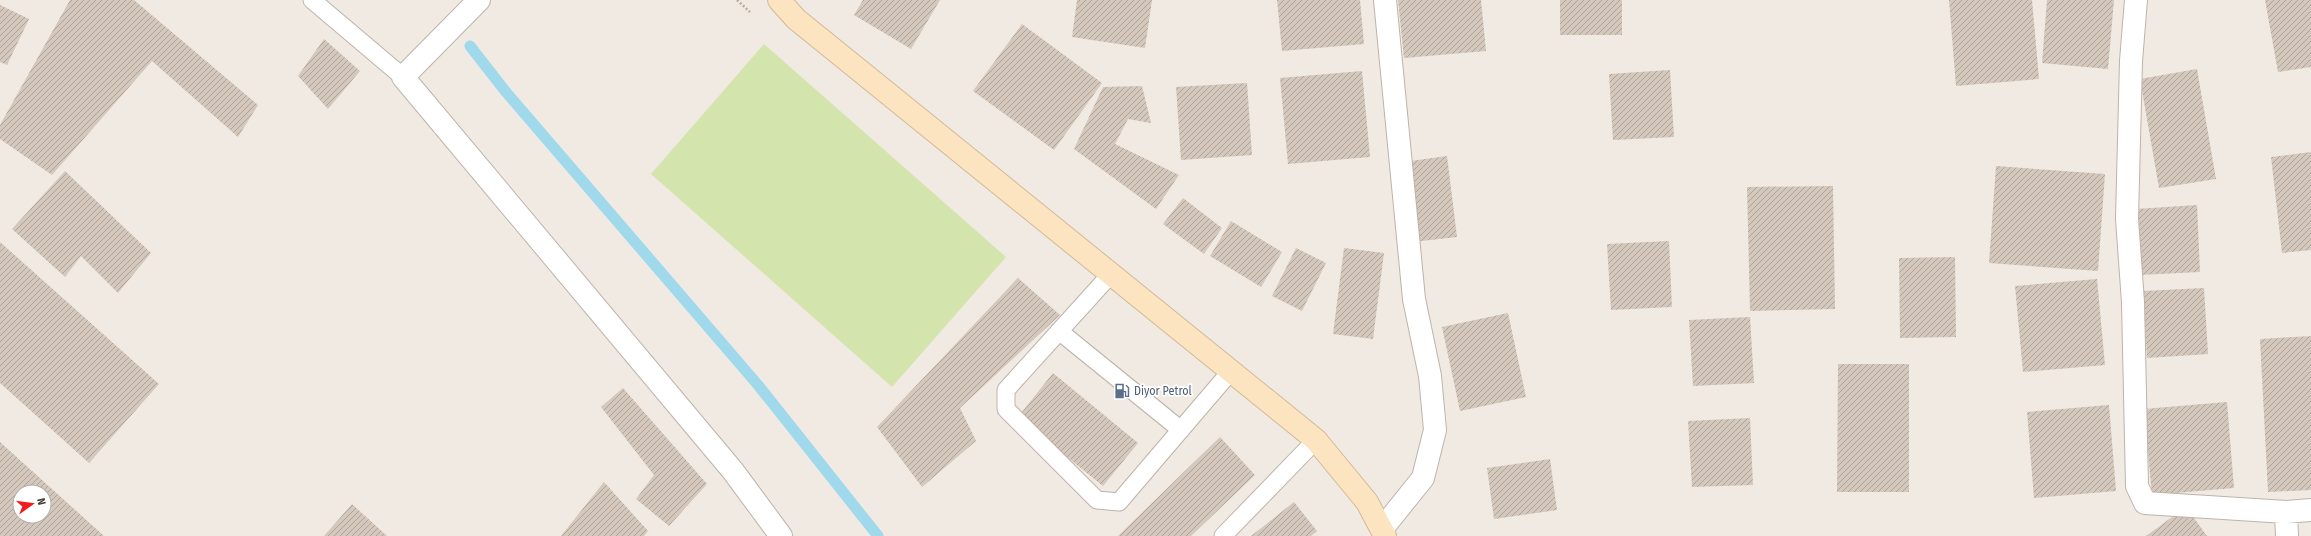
<svg xmlns="http://www.w3.org/2000/svg" width="2311" height="536" font-family="'Fira Sans Condensed',sans-serif">
<style>
.pitch{fill:#d3e4ad}
.lines{fill:none;stroke-linecap:round;stroke-linejoin:round}
.stream{stroke:#a0d9ec;stroke-width:11}
.building{fill:url(#building-hatch);fill-rule:evenodd}
.service-casing{stroke:#beb3a9;stroke-width:19}
.minor-casing{stroke:#beb3a9;stroke-width:24}
.secondary-casing{stroke:#d2b996;stroke-width:24}
.path{stroke:#bcaa98;stroke-width:2.5;stroke-dasharray:2 2;stroke-linecap:butt}
.service{stroke:#fff;stroke-width:17}
.minor{stroke:#fff;stroke-width:22}
.secondary{stroke:#fce4c1;stroke-width:22}
.labels{text-anchor:middle;dominant-baseline:central;stroke-width:3.5;stroke-linejoin:round;paint-order:stroke}
.service-label{font-size:12px;fill:#4e5e75;stroke:#fff;text-anchor:start}
</style>
<defs>
<pattern id="building-hatch" width="6" height="6" patternUnits="userSpaceOnUse"><rect width="6" height="6" fill="#d4c7bc"/><path d="M-1 1l2-2M0 6l6-6M5 7l2-2" fill="none" stroke="#aea399"/></pattern>
</defs>
<rect width="100%" height="100%" fill="#f0eae3"/>
<path class="pitch" d="M764,44L1006,257L892,387L651,174Z"/>
<g class="lines">
<path class="stream" d="M470,46L506,92L758,385L878,536"/>
</g>
<path class="building" d="M70,0H134L258,105L238,137L152,61L52,175L0,139V125Z
M863,0H940L911,49L854,15Z
M1077,0H1152L1145,48L1072,37Z
M1277,0H1360L1364,44L1282,51Z
M1398,0H1481L1486,51L1404,58Z
M1560,0H1622V35H1560Z
M1949,0H2032L2039,79L1956,86Z
M2047,0H2114L2108,69L2042,63Z
M2265,0H2311V67L2278,72Z
M0,5L29,19L7,65L0,62Z
M1022,24L1102,83L1054,150L973,91Z
M324,39L360,71L328,109L298,76Z
M2197,69L2216,179L2159,188L2140,79Z
M1670,70L1674,137L1613,140L1609,74Z
M1362,71L1370,157L1288,164L1280,78Z
M1247,83L1252,155L1181,160L1176,87Z
M1142,86L1151,123L1128,119L1115,144L1179,175L1156,209L1074,149L1103,87Z
M2311,152V250L2282,253L2271,157Z
M1447,156L1457,237L1413,242L1403,162Z
M1996,166L2105,174L2098,271L1989,263Z
M65,171L151,253L118,293L81,256L65,277L12,229Z
M1833,186L1835,309L1750,311L1747,187Z
M1183,198L1222,228L1204,254L1163,224Z
M2197,205L2200,272L2139,275L2136,209Z
M1231,221L1282,252L1261,287L1210,256Z
M1669,241L1672,307L1611,310L1607,244Z
M0,242L159,384L89,463L0,383Z
M1296,248L1326,263L1302,311L1272,296Z
M1344,248L1384,253L1373,339L1333,334Z
M1955,257L1956,337L1900,338L1899,258Z
M1018,278L1060,315L960,408L976,441L922,487L877,427Z
M2097,279L2105,365L2023,372L2015,286Z
M2204,288L2208,354L2147,358L2143,291Z
M1508,313L1526,397L1460,411L1442,327Z
M1750,317L1754,383L1693,386L1689,320Z
M2311,336V490L2268,492L2260,339Z
M1838,364H1909V492H1837Z
M1053,373L1138,443L1103,486L1018,417Z
M623,388L707,484L669,526L636,499L654,475L601,407Z
M2227,402L2234,488L2152,495L2144,409Z
M2109,405L2116,491L2034,498L2027,412Z
M1750,418L1753,485L1692,487L1688,421Z
M1220,437L1255,475L1191,536H1118Z
M0,442L104,536H0ZM20,492H44V516H20Z
M1550,459L1557,510L1494,519L1487,468Z
M604,482L648,531L644,536H561Z
M1294,502L1317,531L1311,536H1251Z
M352,504L387,536H324Z
M2186,507L2207,536H2146Z"/>
<g class="lines">
<g class="service-casing">
<path id="service" d="M312,0L403,77
M1111,274L1006,390V409L1097,500L1119,502L1231,371
M1059,331L1181,430
M1223,536L1316,440"/>
</g>
<g class="minor-casing">
<path id="minor" d="M479,0L403,77L733,471L781,536
M2136,0L2131,61L2127,219L2133,302L2137,486L2145,503L2286,512
M1382,529L1423,478L1435,430L1430,376L1414,299L1385,0
M2287,536L2286,512L2311,510"/>
</g>
<g class="secondary-casing">
<path id="secondary" d="M779,0L796,19L1316,440L1367,502L1385,536"/>
</g>
<path class="path" d="M737,0L750,12"/>
<use href="#service" class="service"/>
<use href="#minor" class="minor"/>
<use href="#secondary" class="secondary"/>
</g>
<defs>
<g id="fuel-bare" transform="scale(1.2)"><path d="M-5.5-6h7V0h2V4h1.3V-2.5L3-4.5l.8-.8L6-3V5H2.5V1h-1V6h-7ZM-4.2-4.7v3.2H.2V-4.7Z" fill="#5c6f8a" stroke="#fff" stroke-width="2.5" paint-order="stroke"/></g>
</defs>
<g fill-rule="evenodd">
<use href="#fuel-bare" x="1122" y="391"/>
</g>
<g class="labels">
<g class="service-label">
<text x="1134" y="391">Diyor Petrol</text>
</g>
</g>
<g transform="translate(32 504) rotate(76)"><circle r="19" fill="#ffffff" stroke="#b3b0ad"/>
<path d="M0-3L7 15L0 10L-7 15Z" fill="#ef1b1c"/>
<text y="-6" font-size="11" font-weight="bold" text-anchor="middle" fill="#423a33">N</text>
</g>
</svg>
